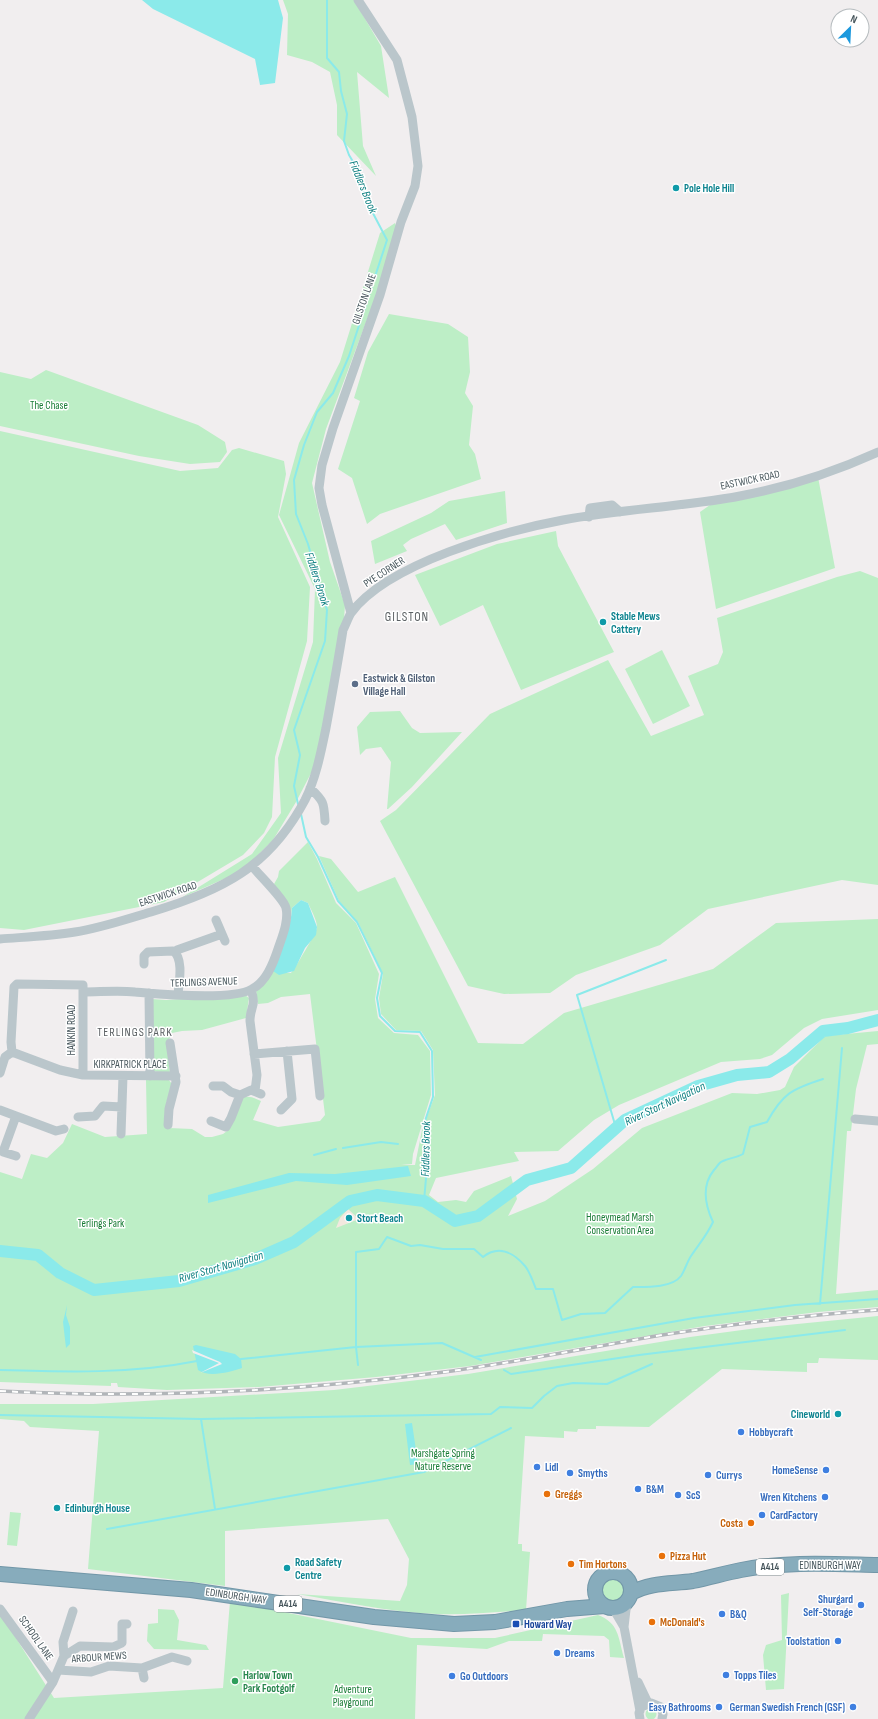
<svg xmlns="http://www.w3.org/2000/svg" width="878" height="1719" font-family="'Sofia Sans Condensed',sans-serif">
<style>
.green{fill:#bdeec6;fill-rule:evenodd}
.sand{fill:#f2e8df}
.water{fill:#8beaea}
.pier{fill:#f1eeef}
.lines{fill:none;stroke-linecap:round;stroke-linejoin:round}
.stream{stroke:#8beaea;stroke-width:2}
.river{stroke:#8beaea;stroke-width:12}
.highway-casing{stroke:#7297a8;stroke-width:16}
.minor{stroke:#bac6cb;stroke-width:9}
.highway{stroke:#87acbc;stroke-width:14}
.rail-casing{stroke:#b1b5b9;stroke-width:3.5}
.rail{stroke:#fff;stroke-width:2;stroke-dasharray:6;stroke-linecap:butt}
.culture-dot{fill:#0f9aa8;stroke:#fff;stroke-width:1.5}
.service-dot{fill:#5c6f8a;stroke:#fff;stroke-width:1.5}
.shop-dot{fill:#3f7fe0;stroke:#fff;stroke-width:1.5}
.food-dot{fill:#e8710a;stroke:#fff;stroke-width:1.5}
.transit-dot{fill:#1a4fb4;stroke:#fff;stroke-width:1.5}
.leisure-dot{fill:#2e9e5b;stroke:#fff;stroke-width:1.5}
.labels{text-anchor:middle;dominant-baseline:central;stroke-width:3;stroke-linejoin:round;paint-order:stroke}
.shield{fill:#fff;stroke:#7e898d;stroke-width:1}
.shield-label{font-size:10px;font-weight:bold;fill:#47565c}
.culture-label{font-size:11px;font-weight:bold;fill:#0d838f;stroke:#fff;text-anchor:start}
.street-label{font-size:11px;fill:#47565c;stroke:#fff}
.park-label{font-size:11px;fill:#197c36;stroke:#fff}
.service-label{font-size:11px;font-weight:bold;fill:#4e5e75;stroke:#fff;text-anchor:start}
.shop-label{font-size:11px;font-weight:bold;fill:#366cbe;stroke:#fff;text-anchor:start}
.food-label{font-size:11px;font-weight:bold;fill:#c56008;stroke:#fff;text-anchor:start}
.transit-label{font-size:11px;font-weight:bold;fill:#164399;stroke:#fff;text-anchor:start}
.leisure-label{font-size:11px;font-weight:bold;fill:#27864d;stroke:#fff;text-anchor:start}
.water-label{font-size:12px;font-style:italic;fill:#108182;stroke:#fff}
.neighbourhood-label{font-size:12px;letter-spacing:1px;fill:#5b6063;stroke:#fff}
.quarter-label{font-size:13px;letter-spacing:1px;fill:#5b6063;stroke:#fff}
</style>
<rect width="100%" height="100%" fill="#f1eeef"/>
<path class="green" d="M283,0H354L381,46L389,98L357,72L363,146L376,176L337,135V105L330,72L312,62L287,55L288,14Z
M395,223L399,234L326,429L312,483L330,562L345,605L344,619L320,756L296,802L273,840L242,871L181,898L252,854L281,813L278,758L313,642L315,589L279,515L299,443L340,362L380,233Z
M389,314L448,324L468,337L470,372L465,393L473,406L469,445L475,454L481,479L380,514L367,524L352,478L338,469L360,401L354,398L368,352Z
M46,370L198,425L225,442L227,452L220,462L190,464L139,456L0,426V372L31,379Z
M0,431L180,471L218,468L232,450L239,448L284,461L286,474L278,517L310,587L307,641L275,757L272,817L264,833L243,855L164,902L24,930L0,928Z
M818,477L835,568L716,609L700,512L717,500Z
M505,491L507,523L456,540L445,524L411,539L403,545L407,551L375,564L371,541L431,513L449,501Z
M556,531L558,546L614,652L521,690L483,605L440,626L415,575L497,544Z
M860,571L878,578V885L842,880L708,909L660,945L576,975L550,993L504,994L468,986L380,821L396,810L490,714L608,660L651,736L704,715L688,676L718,664L723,652L717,618L837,577Z
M662,650L690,706L653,724L625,669Z
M400,711L412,728L420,733L462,732L412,787L388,809H387L391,762L381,747L366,749L360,755L357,727L370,712Z
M308,842L317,859L336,903L356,923L379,974L375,999L378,1018L394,1033L418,1035L430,1051L431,1095L413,1154L412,1164L401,1165H415L422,1130L435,1095L433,1050L421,1031L396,1030L381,1014L379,998L383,974L358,922L339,901L319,856L331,859L358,892L395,877L478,1043L523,1044L564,1013L713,969L776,923L878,919V1010L822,1019L804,1028L772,1055L760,1059L721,1062L619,1105L594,1120L558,1151L514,1152L519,1161L436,1178L429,1195L438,1202L456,1200L466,1202L474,1191L511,1176L517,1199L508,1216L545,1201L593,1169L642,1128L732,1093L757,1094L780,1090L785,1087L794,1067L825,1036L878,1031V1044L867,1045L856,1089L851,1131H847L836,1294L878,1290V1307L818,1312L705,1326L470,1366L376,1377L259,1387L167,1390L118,1387L117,1383H111V1386L0,1382V1172L22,1179L31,1154L47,1158L63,1143L72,1124L105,1137L147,1134L146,1080L168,1079L172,1084L166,1104L169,1128L192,1129L205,1137H212L223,1134L227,1131L242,1098C249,1095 254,1098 261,1101L253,1120L278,1127L320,1121L325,1115L310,994L281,997L268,1003L258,1004L256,991L290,915L274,884L278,877L279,871ZM301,900L308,903C311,910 317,920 317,927C318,930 294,970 291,973H283L284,941L291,915L292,908Z
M245,995L249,998L246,1018L202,1030L182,1031L172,1033L167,1043L170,1073L151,1071L152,999L166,1000Z
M878,1316V1360L819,1358L818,1363H807V1372L722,1369L649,1427L596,1426V1429H578L577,1432L564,1431V1438L525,1436L518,1544H522V1551L530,1552L526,1610C496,1612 466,1615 437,1614C390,1612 343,1602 297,1594L400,1601L407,1585L409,1559L388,1519L225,1531V1586L88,1569L99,1431L30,1427L24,1421L0,1419V1404H93L334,1390L468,1374L690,1337L757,1328Z
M10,1512L21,1513L17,1546L7,1545Z
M599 1590a14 14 0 1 1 28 0a14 14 0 1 1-28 0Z
M789,1593L784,1689L766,1690L763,1655L766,1645L782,1640L781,1595Z
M230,1601L411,1638H495L598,1615C619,1623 618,1637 624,1658L610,1657L609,1640L604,1636L543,1634L542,1641H509L487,1649L417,1645L415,1719H0V1613L54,1698L223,1688Z
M158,1609L174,1610L179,1620L177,1640L206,1645L209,1650L154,1649L147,1641L148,1624L158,1623Z
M645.5 1714a5.5 5.5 0 1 1 11 0a5.5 5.5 0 1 1-11 0Z"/>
<path class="sand" d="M348,1209L359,1219L336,1228L340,1218Z"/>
<path class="water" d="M142,0H278L283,18L275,83L260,85L255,59L153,9Z
M301,900L308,903L317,927L316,935L305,948L294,971L279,975L273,971C280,951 291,929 292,908Z
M408,1166L411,1176L347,1185L296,1181L208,1203V1195L289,1173L335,1174Z
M67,1305L66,1315L70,1327V1344L66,1348L63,1322Z
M196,1345L235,1354L241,1359L242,1368C230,1372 209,1378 198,1370L193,1346Z
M412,1423L418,1464L410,1465L405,1424Z"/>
<path class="pier" d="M192,1350L220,1362L222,1364L200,1373L219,1363L193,1353Z"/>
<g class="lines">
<path class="stream" d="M298,804L294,786L300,755L294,730L325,641L327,610L308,544L296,514L294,480L304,445L317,412L333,393L349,356L387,240L365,198L358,170L349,155L344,141L347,114L341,91L339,72L327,58V0
M301,814L306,837L318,857L338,901L357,922L382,973L377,998L380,1016L395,1031L420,1032L432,1051L433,1097L424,1124L429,1144L424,1201
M616,1128L577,995L666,960
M343,1148L381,1142L398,1144
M314,1155L336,1149
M820,1304L842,1048
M475,1357L694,1318L795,1305L878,1299
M241,1359L356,1347L442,1343L481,1360
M358,1365L356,1347V1252L379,1249L387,1237L411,1246L420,1245L443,1249H474L483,1257C498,1245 513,1252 525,1266C530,1272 533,1282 536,1289H553L562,1320L581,1314L605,1313L633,1287C646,1287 672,1288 681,1276C685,1270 687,1262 691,1256C699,1244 707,1235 713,1222C705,1205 701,1186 714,1170C717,1167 719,1162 723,1161C729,1158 736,1158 743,1154L750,1127L767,1122C783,1093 792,1089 823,1079
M0,1370C66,1372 132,1374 197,1361
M504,1370L511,1374L639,1355L845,1330
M0,1415L201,1419L491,1414L500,1407L532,1408L544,1396L557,1386L573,1383L607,1384L652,1364
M201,1419L215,1509
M107,1529L424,1472L511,1428"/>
<path class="river" d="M0,1251L38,1255L60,1273L94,1290L179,1281L255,1259L294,1242L350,1201L377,1195L424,1201L455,1221L478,1216L527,1180L571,1168L625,1120L698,1086L737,1075L769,1072L790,1059L823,1031L848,1028L878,1020"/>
<g class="highway-casing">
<path id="highway" d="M595 1590a18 18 0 1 1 36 0a18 18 0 1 1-36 0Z
M0,1574L191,1590L374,1617L454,1624L495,1622L567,1609L605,1606
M631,1593C651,1582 672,1584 693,1581C709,1578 725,1573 741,1570C786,1561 833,1564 878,1565"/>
</g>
<path class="minor" d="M589,517L590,508L612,505L620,512
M351,613L322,505L319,488L322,465L333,428L380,295L401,222L415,186L418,166L412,117L397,60L358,0
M310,788C324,801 324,803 325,821
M216,920L225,941
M0,939C25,937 50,936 75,932C101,928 127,919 151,912C221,891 269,868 305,800C316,778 321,752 326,728C332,695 338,662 343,630C346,624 348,618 351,613C388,563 504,531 563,520C622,509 682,507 740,496C788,487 834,472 878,452
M176,953L177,950L222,934
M144,964V956L148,952L173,951C184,958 179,983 178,994
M251,990C257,1006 250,1006 250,1021L257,1075L255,1091
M83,992C100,992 118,990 135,992C160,994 232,1001 252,989C266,982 273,964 278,949C282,937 289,921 286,908C284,899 259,875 252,866
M149,993L150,1076
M254,1054L315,1049L320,1096
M0,1073L5,1057L12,1052
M83,1075V985L17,984L14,987L11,1042L12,1052L60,1070L83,1075L176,1076
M240,1095L251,1090L261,1094
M0,1110L56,1131L64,1129
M281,1110L292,1099L287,1051
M78,1117L95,1116L103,1106L122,1107
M855,1119L878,1121
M211,1121L226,1127L231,1118L240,1095L231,1092L223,1086H213
M168,1125L169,1109L176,1082L170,1043
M121,1134L123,1076
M16,1156L3,1152L16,1116
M627,1601L624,1627L640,1711
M608,1607L614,1610L624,1627
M0,1609L53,1682
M64,1656L80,1646L113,1647L122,1643V1624H127
M142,1668L144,1678
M58,1670L91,1672L109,1666L142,1668L172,1657L187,1661
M638,1682L648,1703
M29,1719L53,1682L64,1656L63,1642L73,1611
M640,1719L639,1713L641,1707L651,1703L661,1707L663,1714L662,1719"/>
<use href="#highway" class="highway"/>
<g class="rail-casing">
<path id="rail" d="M0,1391C150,1399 303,1391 452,1371C522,1361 592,1347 662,1335C734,1324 806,1315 878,1310"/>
</g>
<use href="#rail" class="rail"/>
</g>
<g class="culture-dot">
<circle cx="676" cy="188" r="4"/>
<circle cx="603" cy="622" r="4"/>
<circle cx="349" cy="1218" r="4"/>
<circle cx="838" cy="1414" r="4"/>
<circle cx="57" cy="1508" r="4"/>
<circle cx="287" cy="1568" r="4"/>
</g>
<circle class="service-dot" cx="355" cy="684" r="4"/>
<g class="shop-dot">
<circle cx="741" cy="1432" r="4"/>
<circle cx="537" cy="1467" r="4"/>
<circle cx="826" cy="1470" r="4"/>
<circle cx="570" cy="1473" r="4"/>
<circle cx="708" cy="1475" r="4"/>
<circle cx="638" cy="1489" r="4"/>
<circle cx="678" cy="1495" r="4"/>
<circle cx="825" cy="1497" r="4"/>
<circle cx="762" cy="1515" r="4"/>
<circle cx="861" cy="1605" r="4"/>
<circle cx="722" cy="1614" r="4"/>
<circle cx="838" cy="1641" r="4"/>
<circle cx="557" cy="1653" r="4"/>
<circle cx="726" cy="1675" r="4"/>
<circle cx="452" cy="1676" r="4"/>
<circle cx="719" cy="1707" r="4"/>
<circle cx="853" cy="1707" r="4"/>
</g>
<g class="food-dot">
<circle cx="547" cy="1494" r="4"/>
<circle cx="751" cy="1523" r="4"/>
<circle cx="662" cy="1556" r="4"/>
<circle cx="571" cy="1564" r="4"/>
<circle cx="652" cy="1622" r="4"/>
</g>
<rect class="transit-dot" x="512" y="1620" width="8" height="8" rx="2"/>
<circle class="leisure-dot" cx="235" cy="1681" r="4"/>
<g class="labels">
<g class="shield">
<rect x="756" y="1559" width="28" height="16" rx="3"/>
<rect x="274" y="1596" width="28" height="16" rx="3"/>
</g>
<g class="shield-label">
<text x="770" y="1567">A414</text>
<text x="288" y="1604">A414</text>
</g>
<g class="culture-label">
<text x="684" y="188">Pole Hole Hill</text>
<text x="611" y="616">Stable Mews<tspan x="611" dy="13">Cattery</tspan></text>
<text x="357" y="1218">Stort Beach</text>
<text x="830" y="1414" text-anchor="end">Cineworld</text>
<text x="65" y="1508">Edinburgh House</text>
<text x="295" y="1562">Road Safety<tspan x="295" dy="13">Centre</tspan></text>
</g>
<g class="street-label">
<text transform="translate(364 299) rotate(-71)">GILSTON LANE</text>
<text transform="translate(750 480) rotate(-12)">EASTWICK ROAD</text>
<text transform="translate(384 572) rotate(-33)">PYE CORNER</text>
<text transform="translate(168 894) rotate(-18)">EASTWICK ROAD</text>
<text transform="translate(204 982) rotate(-2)">TERLINGS AVENUE</text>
<text transform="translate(71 1030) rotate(-90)">HANKIN ROAD</text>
<text x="130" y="1064">KIRKPATRICK PLACE</text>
<text x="830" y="1565">EDINBURGH WAY</text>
<text transform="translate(236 1596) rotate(8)">EDINBURGH WAY</text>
<text transform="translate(36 1638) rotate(55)">SCHOOL LANE</text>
<text transform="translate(99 1657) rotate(-4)">ARBOUR MEWS</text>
</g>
<g class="park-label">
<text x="49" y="405">The Chase</text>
<text x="620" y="1217">Honeymead Marsh<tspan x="620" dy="13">Conservation Area</tspan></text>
<text x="101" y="1223">Terlings Park</text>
<text x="443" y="1453">Marshgate Spring<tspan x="443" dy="13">Nature Reserve</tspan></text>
<text x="353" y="1689">Adventure<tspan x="353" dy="13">Playground</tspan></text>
</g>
<g class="service-label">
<text x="363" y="678">Eastwick &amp; Gilston<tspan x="363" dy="13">Village Hall</tspan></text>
</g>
<g class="shop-label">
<text x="749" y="1432">Hobbycraft</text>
<text x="545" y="1467">Lidl</text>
<text x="818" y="1470" text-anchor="end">HomeSense</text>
<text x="578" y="1473">Smyths</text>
<text x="716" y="1475">Currys</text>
<text x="646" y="1489">B&amp;M</text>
<text x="686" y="1495">ScS</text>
<text x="817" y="1497" text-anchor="end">Wren Kitchens</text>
<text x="770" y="1515">CardFactory</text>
<text x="853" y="1599" text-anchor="end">Shurgard<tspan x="853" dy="13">Self-Storage</tspan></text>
<text x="730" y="1614">B&amp;Q</text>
<text x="830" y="1641" text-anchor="end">Toolstation</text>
<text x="565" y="1653">Dreams</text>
<text x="734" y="1675">Topps Tiles</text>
<text x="460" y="1676">Go Outdoors</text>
<text x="711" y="1707" text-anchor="end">Easy Bathrooms</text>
<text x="845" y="1707" text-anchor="end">German Swedish French (GSF)</text>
</g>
<g class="food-label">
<text x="555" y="1494">Greggs</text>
<text x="743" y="1523" text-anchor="end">Costa</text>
<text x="670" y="1556">Pizza Hut</text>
<text x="579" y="1564">Tim Hortons</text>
<text x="660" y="1622">McDonald's</text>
</g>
<g class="transit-label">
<text x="524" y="1624">Howard Way</text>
</g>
<g class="leisure-label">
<text x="243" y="1675">Harlow Town<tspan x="243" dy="13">Park Footgolf</tspan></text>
</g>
<g class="water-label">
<text transform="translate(363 187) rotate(68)">Fiddlers Brook</text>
<text transform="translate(317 579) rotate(72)">Fiddlers Brook</text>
<text transform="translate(665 1104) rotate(-25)">River Stort Navigation</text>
<text transform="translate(426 1149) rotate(-89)">Fiddlers Brook</text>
<text transform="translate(221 1267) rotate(-16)">River Stort Navigation</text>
</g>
<g class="neighbourhood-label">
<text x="135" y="1032">TERLINGS PARK</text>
</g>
<g class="quarter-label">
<text x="407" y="617">GILSTON</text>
</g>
</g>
<g transform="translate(850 28) rotate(24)"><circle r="19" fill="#ffffff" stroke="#b5bbbe"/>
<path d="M0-3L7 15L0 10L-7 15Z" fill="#1c98dd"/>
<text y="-6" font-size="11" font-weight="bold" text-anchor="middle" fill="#47565c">N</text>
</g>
</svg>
